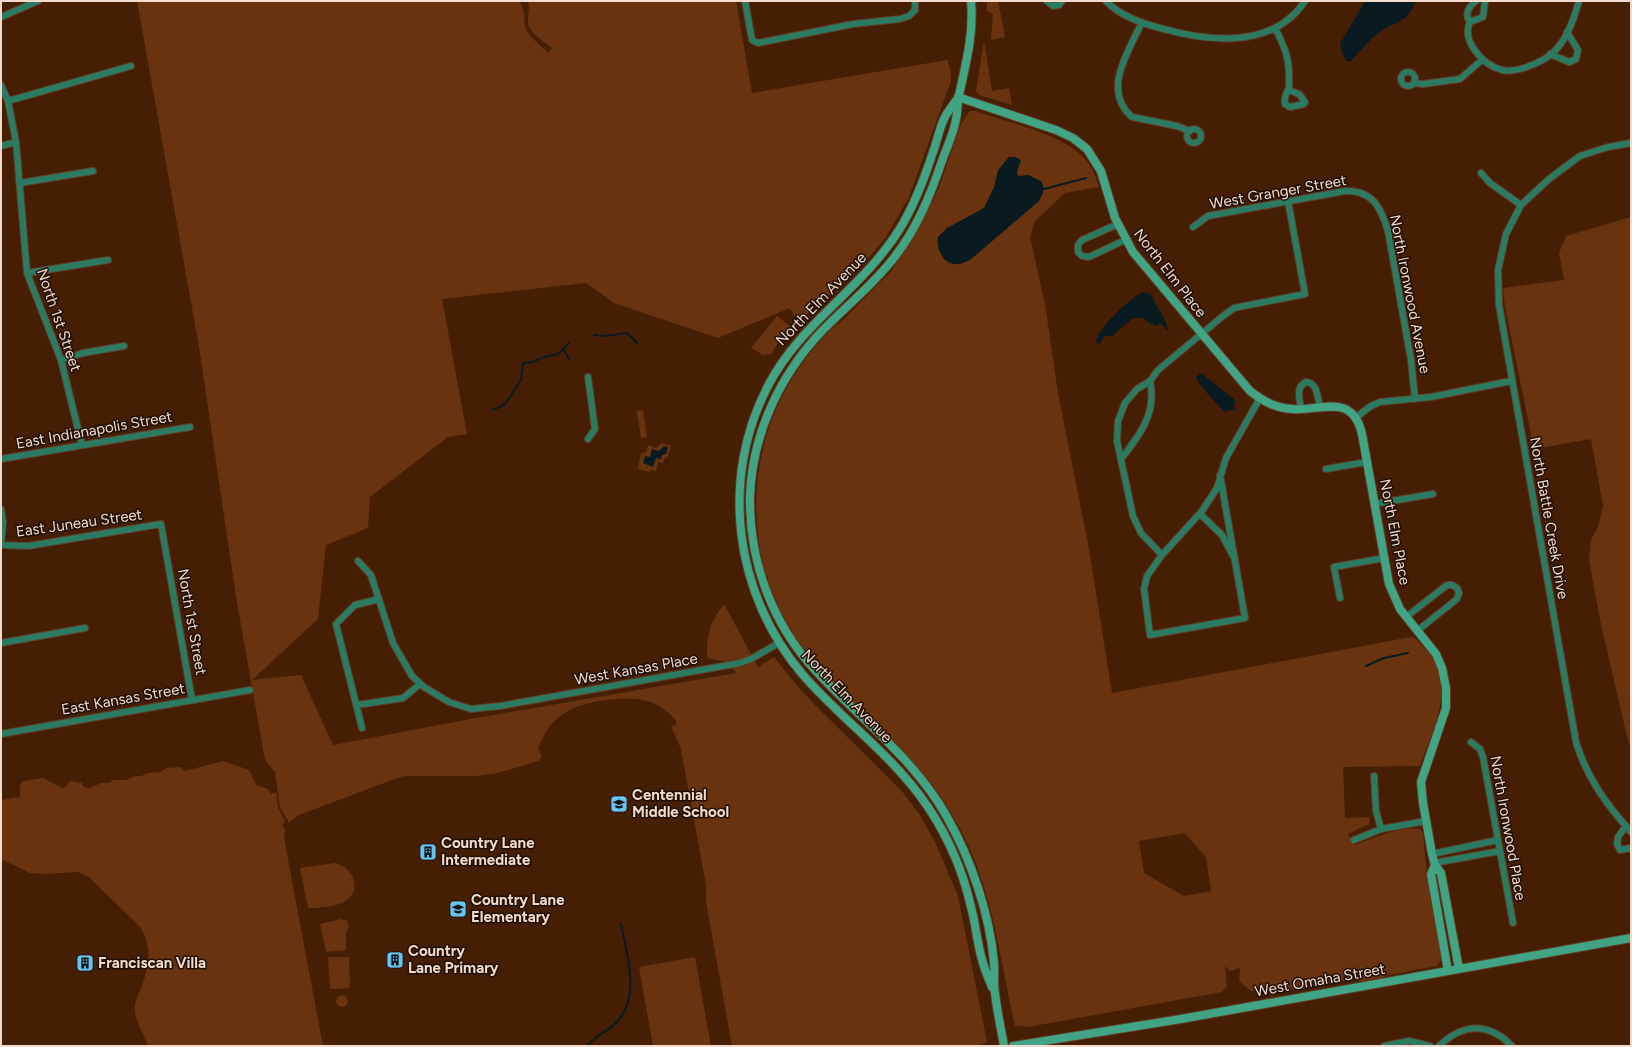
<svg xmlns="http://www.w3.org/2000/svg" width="1632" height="1047" font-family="Figtree,sans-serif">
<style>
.green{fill:#6a330f;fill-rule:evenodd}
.water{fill:#091a21}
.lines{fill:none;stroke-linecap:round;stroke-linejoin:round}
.stream{stroke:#091a21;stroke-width:2}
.street-casing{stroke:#613c24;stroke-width:8}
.secondary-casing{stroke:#613c24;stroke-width:10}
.street{stroke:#2b7b63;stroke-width:6}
.secondary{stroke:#40a485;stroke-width:8}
.labels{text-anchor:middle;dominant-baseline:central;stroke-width:3;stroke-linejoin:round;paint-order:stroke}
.street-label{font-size:15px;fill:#f4dacc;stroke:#1f0e05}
.poi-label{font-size:15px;font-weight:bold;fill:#f4dacc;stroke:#1f0e05;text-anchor:start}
</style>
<rect width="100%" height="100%" fill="#451e04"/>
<path class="green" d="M137,1H519C526,10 523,16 525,26C528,37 540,44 548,53L552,48C543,40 528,34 528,20C528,12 530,9 528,1H736L752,93L947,60L951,72V81L909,197L886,237L860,268L798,322L790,308L718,338L614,303L586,283L442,299L467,434L448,437L370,497L368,528L326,545L318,619L252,680L301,675L333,745L476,718L736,673L730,663L707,658C706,635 710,622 724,604L758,667L774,657L793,681L816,706L901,790L920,815L936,844L958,896L987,1042L977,1046H732L706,902V885L681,749L671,726L676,725V721C657,696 629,696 600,701C584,704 570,707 558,718C547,726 543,737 538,749L542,757L539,761L497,773L477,776H404L392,780L299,815L289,823L280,807L275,772L265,760L237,603L199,347Z
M987,1H998L1005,37L991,40L993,14L987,11Z
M984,41L992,91L1009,88L1012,105L979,95L976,91Z
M970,111H975C1007,122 1067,135 1087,161C1093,169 1096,178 1099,187L1065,193L1035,221L1030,237L1045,304L1058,393L1089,549L1112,693L1411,637C1418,639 1422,646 1427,651C1457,687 1433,729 1420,766L1343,767L1345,818L1370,817L1369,824L1348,834L1355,845C1374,838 1399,826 1420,829L1423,833L1427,875L1442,958L1437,966L1389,975L1375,981L1362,982L1355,979L1280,991L1278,987L1251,991L1239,981L1240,968L1230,971L1225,966L1227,986L1222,992L1028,1027L1015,1026C1004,979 998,930 983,884C967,831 937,785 898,746C853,700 800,660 775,599C772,591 767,583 768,577L766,575C740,483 767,389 837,324H839L891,271L915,236L938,190L961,124ZM1185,833L1206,857L1211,891L1184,896L1144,873L1139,841Z
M1631,217V745L1628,741L1600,620L1589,560L1591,540L1598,527L1603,506L1591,439L1534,449L1505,307L1503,288L1564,280L1559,253L1566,236Z
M777,316L791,327L789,330L787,328L771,354L763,355L751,348Z
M637,411H643L647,437L641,438Z
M661,443L671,446L667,458L665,457L663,463L658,462L656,471L650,470L649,472L638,469L641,453L646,452L648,445L656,448Z
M223,761L249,770L256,785L268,789L270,794L276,792L278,808L285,821L282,825L285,829L284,837L289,865L323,1046H148C144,1034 133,1018 135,1005C136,998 140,992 142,985C150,964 152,946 140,927L90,878L78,872L45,874L30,873L1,859V800L20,797V786L23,781L43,778L62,788L65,787L70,781L82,783L84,787L90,788L101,783H109L114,780H126L136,776H141L148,773L160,772L167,768L180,767L185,771Z
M334,863C351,865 363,888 347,900C338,907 319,908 308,908L300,868Z
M341,919L347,921L349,927L346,932V948L345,950L326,952L320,924Z
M328,957H349L350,988L330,989Z
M695,957L711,1046H653L639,967Z
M336 1001a6 6 0 1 1 12 0a6 6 0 1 1-12 0Z"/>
<path class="water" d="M1365,1H1416C1405,27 1393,20 1375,36C1366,43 1359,53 1351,61H1346L1342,53L1340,44Z
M1009,157H1015L1021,160L1017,172L1018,176L1028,175L1041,181C1046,189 1043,193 1039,201L970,260C965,262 960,265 955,264C942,263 936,248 938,237L947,228L984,208L994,187L998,170Z
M1142,292L1151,294C1154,303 1167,320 1167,327L1165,328L1160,323L1156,326L1149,323L1143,318H1133L1112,336H1104L1101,343L1098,344L1096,342C1100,325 1128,301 1142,292Z
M1201,373L1235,400V404L1232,410L1224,412L1200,385L1196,377Z
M664,446L668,447L666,454L662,455L661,459L656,458L653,467L643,463L645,456L650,457L652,449L659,451Z"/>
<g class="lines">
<path class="stream" d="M1044,189L1086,178
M1166,328L1168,329
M594,335L605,336L627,333L637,343
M564,350L569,359
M1233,408L1235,410
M493,410L505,404L521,380L523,363L533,362L541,358L558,354L569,343
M1366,666L1384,658L1408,653
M587,1046C596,1035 609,1031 618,1021C641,994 626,953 621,923"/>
<g class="street-casing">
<path id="street" d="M745,1L752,40L758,43L853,24L900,19L909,16L915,10V1
M1047,1L1053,6L1059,5L1062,1
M1106,1C1120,16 1141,23 1160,28C1209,42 1273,49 1305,1
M1,17L38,1
M1142,22C1129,51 1101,90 1132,117L1177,126L1190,131
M1470,22C1461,41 1483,65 1502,70C1515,73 1535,65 1546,58C1565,46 1573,22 1579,1
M1470,22L1483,17L1485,1
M1470,22C1464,14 1469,6 1476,1
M1275,28C1287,51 1290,61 1289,88C1286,93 1284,98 1285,104L1290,107L1304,104L1305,102L1299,94L1288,90
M1550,54L1569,62L1576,59L1578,50L1567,32
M1401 79a7 7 0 1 1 14 0a7 7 0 1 1-14 0Z
M1414,83L1423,84L1460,79L1483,59
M1,85L8,101L16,142L27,273L61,360L82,445
M8,101L131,66
M1187 136a7 7 0 1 1 14 0a7 7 0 1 1-14 0Z
M1631,143L1608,147L1580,156L1549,179L1521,205L1506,234L1498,270L1499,305L1576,742C1587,778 1606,804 1631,832
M1,146L16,142
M1481,173L1490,183L1521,205
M20,183L93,171
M1118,224L1082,240L1078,245V252L1082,256L1089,257L1125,240
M1193,227L1208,216L1345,191C1373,190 1381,208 1388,231L1411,360L1415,399
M27,273L108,260
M61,360L83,353L124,346
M1301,410C1300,400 1295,387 1306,382C1318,383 1317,397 1320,407
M1355,418L1371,406L1380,402L1431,397L1511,381
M588,439L595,429L588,377
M1,459L190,427
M1121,459C1140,435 1157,413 1150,381
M1326,469L1367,462
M1220,475L1245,618L1150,635L1144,589L1147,576L1162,555L1202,511L1217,488L1226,458L1260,398
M1374,504L1433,494
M1,509L3,522L1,544
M1200,514L1222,535L1233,556
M1,545L28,546L161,524L192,700
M1162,555L1141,533L1133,516L1117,441L1118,421L1125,403L1137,389L1150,381L1158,370L1223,316L1234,308L1305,294L1288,201
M358,561L371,575L393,643L412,676L424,687L449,702L471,709L500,706L740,663L751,659L779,643
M1340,598L1334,567L1384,558
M1406,617L1447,585H1452L1457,588L1459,593L1457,599L1417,631
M1,643L85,628
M357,705L403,698L420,684
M362,728L336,624L355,605L379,599
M1,734L250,690
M1471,742L1480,749L1483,757L1513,923
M1374,776L1376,811L1381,829
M1626,826L1618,837L1617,844L1620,850L1631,848
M1354,840L1381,829L1426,821
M1432,854L1498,840
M1434,863L1500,851
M1384,1046L1409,1041L1430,1046
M1439,1046C1463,1023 1488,1022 1512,1046"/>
</g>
<g class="secondary-casing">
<path id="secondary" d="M971,1C974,34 966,63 959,95C957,103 958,111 956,119C954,132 948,145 943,158C931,194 917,229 893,259C872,286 845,307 822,331C779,376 752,435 750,497C749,561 772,624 816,671C860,719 915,759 947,817C971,859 990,915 994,963C995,973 993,983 995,993C997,1011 1001,1029 1004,1046
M958,97L1056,130L1073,138L1087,149L1101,171L1115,218L1133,252L1250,391C1263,401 1275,408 1292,409C1319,412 1352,391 1362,434L1389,584L1400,609L1436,654L1442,668L1446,688V708L1421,782L1423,803L1432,854L1435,865L1441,873L1459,969
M958,98C954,103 950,109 946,115C940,125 938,138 934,149C925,177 915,205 899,230C863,288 801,323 769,384C719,478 734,594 803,675C843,721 894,756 928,807C948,837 963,871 971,907C976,925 977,944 983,963C985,971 989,979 992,987
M1435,865L1431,874L1448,971
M1013,1046L1181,1019L1631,938"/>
</g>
<use href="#street" class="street"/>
<use href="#secondary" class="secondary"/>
</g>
<defs>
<g id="school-square" transform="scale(0.9)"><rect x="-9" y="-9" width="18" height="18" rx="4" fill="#66c4ef" stroke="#1f0e05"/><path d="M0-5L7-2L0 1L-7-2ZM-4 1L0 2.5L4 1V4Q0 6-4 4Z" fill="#111"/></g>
<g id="building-square" transform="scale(0.9)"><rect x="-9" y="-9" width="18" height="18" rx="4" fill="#66c4ef" stroke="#1f0e05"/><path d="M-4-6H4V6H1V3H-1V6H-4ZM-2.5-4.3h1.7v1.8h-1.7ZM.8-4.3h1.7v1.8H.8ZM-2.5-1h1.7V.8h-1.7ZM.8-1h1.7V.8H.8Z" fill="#111"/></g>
</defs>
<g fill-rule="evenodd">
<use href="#school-square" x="619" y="804"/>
<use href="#building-square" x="428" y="852"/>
<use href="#school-square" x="458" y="909"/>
<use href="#building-square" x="395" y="960"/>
<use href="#building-square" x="85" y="963"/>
</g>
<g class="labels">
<g class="street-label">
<text transform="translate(1278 192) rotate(-10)">West Granger Street</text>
<text transform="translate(1170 273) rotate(52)">North Elm Place</text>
<text transform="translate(1410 294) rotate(79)">North Ironwood Avenue</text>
<text transform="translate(821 299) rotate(-46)">North Elm Avenue</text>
<text transform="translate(59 320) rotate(71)">North 1st Street</text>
<text transform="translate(94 430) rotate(-10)">East Indianapolis Street</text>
<text transform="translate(1549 518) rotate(80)">North Battle Creek Drive</text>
<text transform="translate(79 523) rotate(-8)">East Juneau Street</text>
<text transform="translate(1395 532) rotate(79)">North Elm Place</text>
<text transform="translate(192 622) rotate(80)">North 1st Street</text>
<text transform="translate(636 669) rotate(-10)">West Kansas Place</text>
<text transform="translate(847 696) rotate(46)">North Elm Avenue</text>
<text transform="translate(123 699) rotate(-10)">East Kansas Street</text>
<text transform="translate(1508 828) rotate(80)">North Ironwood Place</text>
<text transform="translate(1320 980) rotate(-10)">West Omaha Street</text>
</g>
<g class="poi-label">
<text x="632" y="795">Centennial<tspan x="632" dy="17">Middle School</tspan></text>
<text x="441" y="843">Country Lane<tspan x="441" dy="17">Intermediate</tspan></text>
<text x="471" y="900">Country Lane<tspan x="471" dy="17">Elementary</tspan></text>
<text x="408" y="951">Country<tspan x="408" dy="17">Lane Primary</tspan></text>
<text x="98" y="963">Franciscan Villa</text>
</g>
</g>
<rect width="1632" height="1047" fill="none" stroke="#f4dacc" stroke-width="4"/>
</svg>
